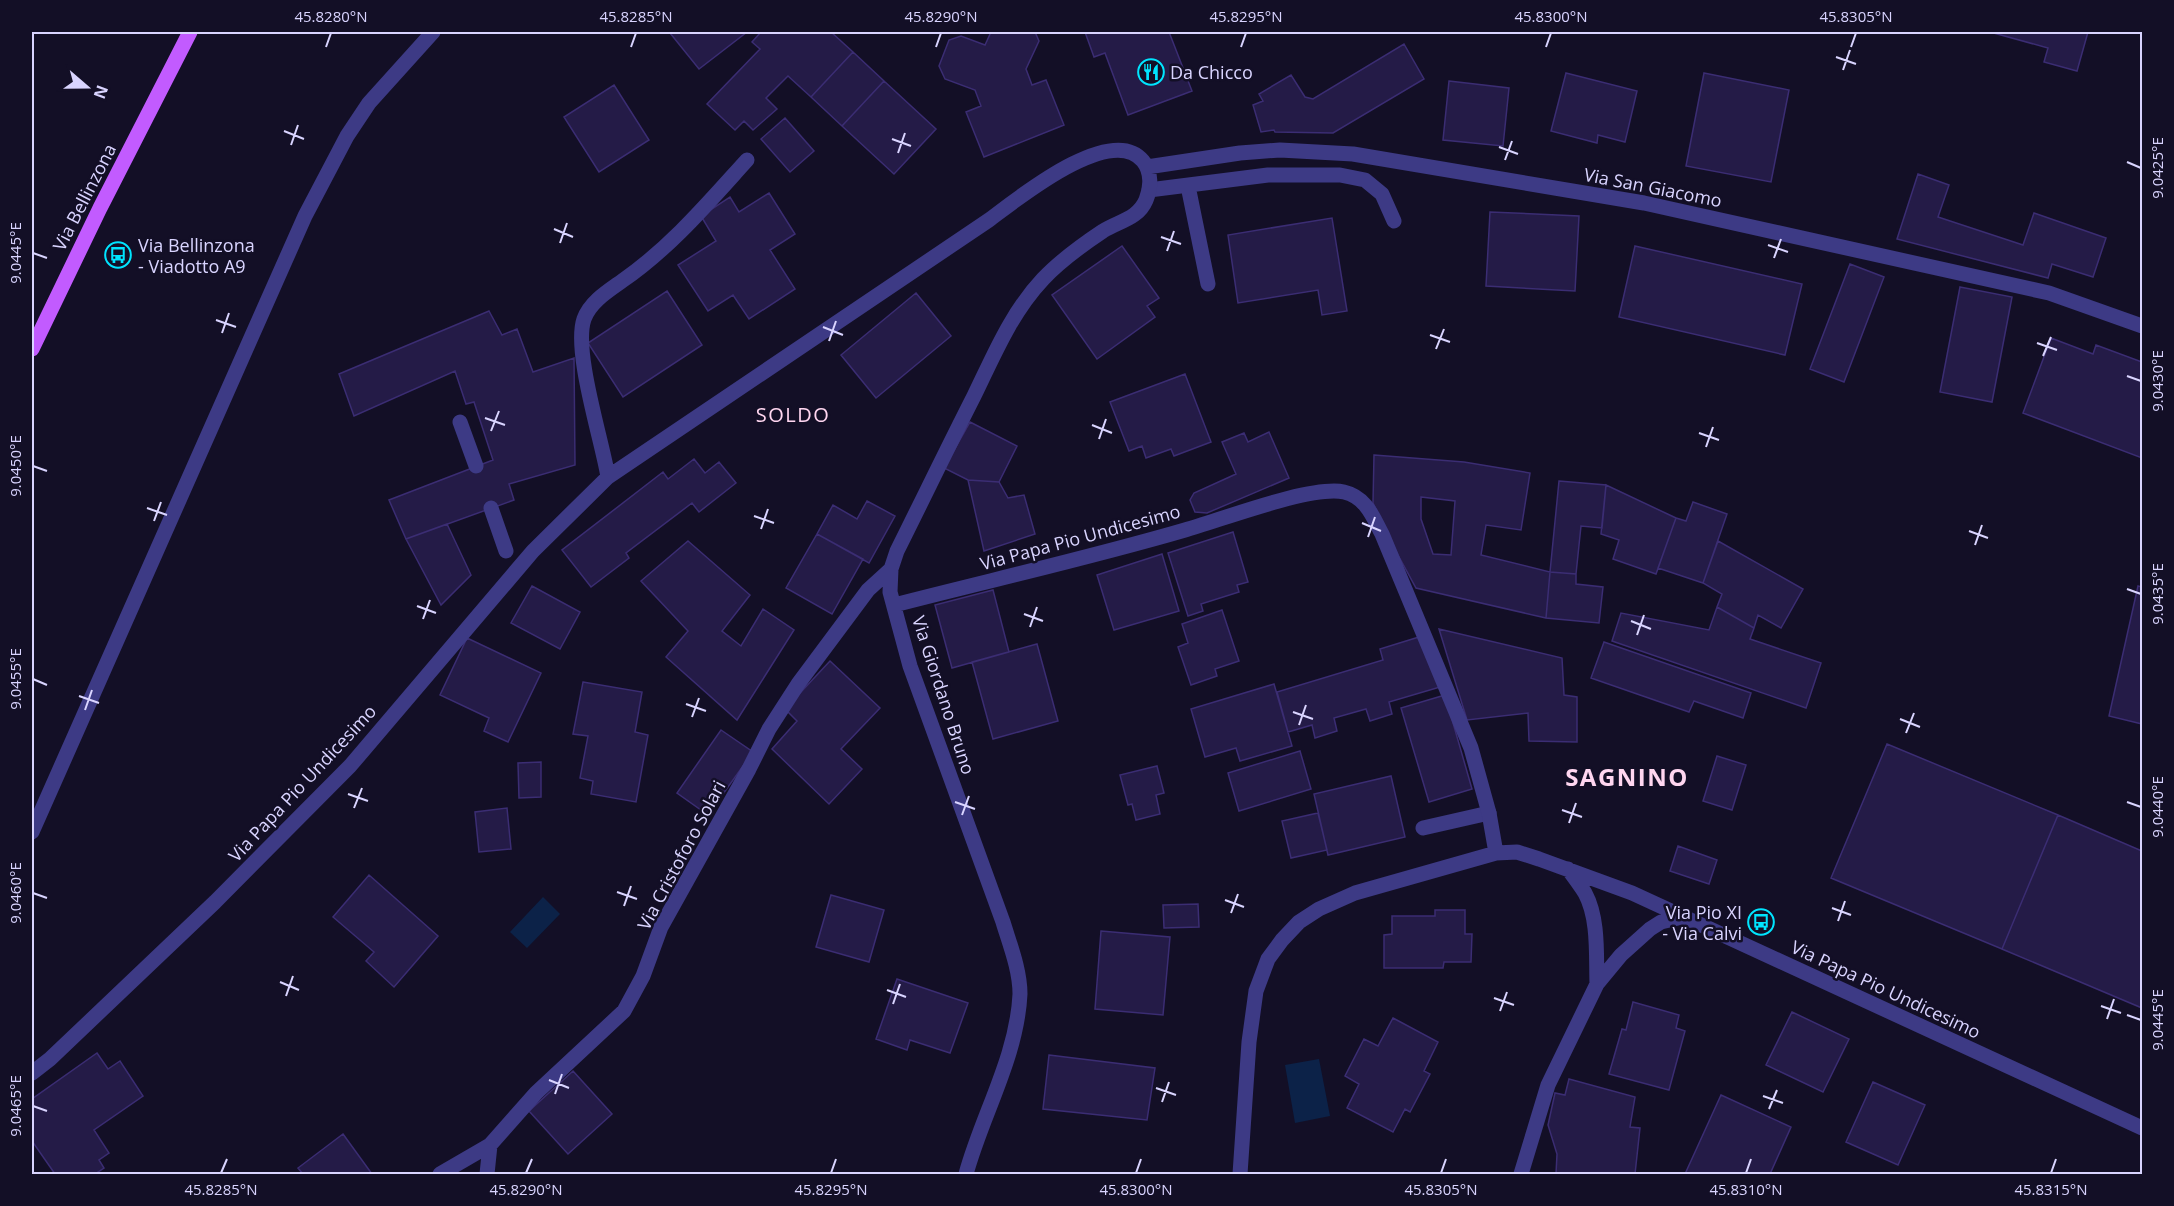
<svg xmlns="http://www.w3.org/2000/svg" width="2174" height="1206" font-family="'Open Sans',sans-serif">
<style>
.water{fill:#0c2248}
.building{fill:#241b47;stroke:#3b2d73;stroke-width:1.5;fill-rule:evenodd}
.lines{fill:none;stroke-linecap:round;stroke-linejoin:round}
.lane{stroke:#3d3a85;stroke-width:15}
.street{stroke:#3d3a85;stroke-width:15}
.primary{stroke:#c25bff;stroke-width:15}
.ticks{fill:none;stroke:#d9d4ff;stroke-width:2}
.labels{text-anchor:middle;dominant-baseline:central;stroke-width:5;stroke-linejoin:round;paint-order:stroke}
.poi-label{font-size:18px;fill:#d9d4ff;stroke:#130f26;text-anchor:start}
.street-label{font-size:18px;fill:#d9d4ff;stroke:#130f26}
.neighbourhood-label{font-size:20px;letter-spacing:1.5px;fill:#ffd6f0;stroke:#130f26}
.district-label{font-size:24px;font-weight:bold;letter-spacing:1.5px;fill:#ffd6f0;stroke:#130f26}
.neatline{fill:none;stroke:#d9d4ff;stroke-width:2}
.ticks-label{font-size:15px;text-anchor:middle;fill:#d9d4ff}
</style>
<rect width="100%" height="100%" fill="#130f26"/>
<path class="water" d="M543,897L560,914L527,948L510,932Z
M1319,1059L1330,1116L1295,1123L1285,1065Z"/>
<path class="building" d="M672,32H747L699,69L670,33Z
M761,32H831L853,52L811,97L788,76L766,98L777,109L753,130L744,121L735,130L707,104L760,49L752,42Z
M991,32H1035L1039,41L1026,69L1032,85L1046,80L1064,125L984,157L966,112L981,106L975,90L945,79L939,66L949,40L961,36L985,45Z
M1085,32H1169L1192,91L1128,115L1105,53L1094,57Z
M1990,32H2088L2077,71L2044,62L2048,48Z
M1404,44L1424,79L1333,133L1275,132L1274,130L1261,132L1253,105L1263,101L1259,94L1291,75L1305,97L1313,99Z
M853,52L884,81L842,126L811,97Z
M1566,73L1637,91L1625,142L1598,135L1597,143L1551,131Z
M1704,73L1789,90L1771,182L1686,166Z
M884,81L936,129L894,174L842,126Z
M1449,81L1509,88L1503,146L1443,140Z
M614,85L649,140L599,172L564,117Z
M785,118L814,151L790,172L761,139Z
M1918,174L1949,185L1938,217L2023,245L2034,213L2106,238L2093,277L2052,264L2048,278L1897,239Z
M769,193L795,234L770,250L795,289L749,319L733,295L708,311L678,265L716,241L701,216L730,197L739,212Z
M1490,212L1579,216L1575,291L1486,286Z
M1332,218L1347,311L1322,315L1318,290L1238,303L1228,235Z
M1122,246L1159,298L1147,306L1155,317L1097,359L1052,295Z
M1635,246L1802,284L1785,355L1619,317Z
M1850,264L1884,277L1844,382L1810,369Z
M1960,287L2012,297L1992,402L1940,392Z
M667,291L702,345L623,397L588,343Z
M916,293L951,336L876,398L841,355Z
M489,311L502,335L517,329L533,372L574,358L575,465L509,484L514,500L406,539L389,500L493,460L474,402L466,404L455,371L354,416L339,374Z
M2051,338L2093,354L2096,345L2142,362V458L2023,413Z
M1185,374L1211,442L1174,456L1171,449L1146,458L1142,446L1129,451L1110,402Z
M970,422L1017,446L999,482L968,480L944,468Z
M1269,432L1289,478L1207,513L1195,512L1190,500L1194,493L1236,474L1222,442L1244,433L1248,442Z
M1374,455L1464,462L1530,473L1521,530L1486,525L1481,555L1550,572L1546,618L1416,588L1398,555L1373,503ZM1421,497L1455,501L1451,555L1433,554L1421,519Z
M694,459L705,473L719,462L736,483L699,512L692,503L626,553L629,558L591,587L562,550L663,472L668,479Z
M968,480L999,482L1008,498L1024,495L1035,534L984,551Z
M1559,481L1606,485L1602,528L1581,526L1576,574L1550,572Z
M1606,485L1676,518L1656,574L1613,559L1619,540L1601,534Z
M867,501L895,516L869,563L817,534L833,505L857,519Z
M1693,502L1727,514L1703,583L1658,568L1676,518L1686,521Z
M447,524L471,575L441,605L406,539Z
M1233,532L1248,582L1237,585L1239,592L1201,604L1203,611L1188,616L1168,553Z
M817,534L863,559L832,614L786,588Z
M688,541L750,595L722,631L741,646L763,609L794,630L737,720L666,657L688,631L641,581Z
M1718,541L1803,589L1781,628L1758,615L1754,628L1717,607L1722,594L1703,583Z
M1162,554L1179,611L1114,630L1097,575Z
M1550,572L1576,574V584L1603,587L1599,623L1546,618Z
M532,586L580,612L560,649L511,623Z
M2138,586L2142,587V724L2109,716Z
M993,590L1009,652L952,668L935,605Z
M1717,607L1754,628L1750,639L1821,663L1806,708L1612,641L1621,613L1709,630Z
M1222,610L1239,661L1215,669L1217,676L1191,685L1178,647L1188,643L1182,624Z
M1439,629L1562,658L1564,695L1577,697V742L1529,741L1528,713L1467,720Z
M1419,637L1440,687L1389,702L1392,714L1370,721L1366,709L1334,718L1337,731L1315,738L1312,725L1288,732L1277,692L1383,660L1380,649Z
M467,638L541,673L508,742L484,731L489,718L440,695Z
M1604,642L1751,693L1743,718L1694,701L1689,712L1591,678Z
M1037,644L1058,721L993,739L972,662Z
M830,661L880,708L841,749L862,769L829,804L772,749L797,721L785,709Z
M583,682L642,692L635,732L648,735L636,802L591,794L593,781L580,778L588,736L573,734Z
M1274,684L1292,746L1240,761L1236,748L1205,757L1191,709Z
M1445,695L1472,789L1429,802L1401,708Z
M721,730L753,752L708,815L677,793Z
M1887,744L2058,815L2002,949L1831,878Z
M1300,751L1311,789L1239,811L1228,773Z
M1717,756L1746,765L1732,810L1703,801Z
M541,762V797L519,798L518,763Z
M1157,766L1164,793L1156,795L1160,814L1136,820L1132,804L1128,805L1120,775Z
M1391,776L1405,837L1328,855L1314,794Z
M507,808L511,849L479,852L475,812Z
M1318,813L1327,850L1291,858L1282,821Z
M2058,815L2142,851V1008L2002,949Z
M1678,846L1717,860L1709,884L1670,871Z
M369,875L438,936L394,987L366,961L374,952L333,917Z
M831,895L884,910L869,962L816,947Z
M1198,904L1199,927L1164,928L1163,905Z
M1435,910H1465V934H1472L1471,962H1444L1443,968H1384V935L1392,934V916H1435Z
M1101,931L1170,937L1163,1015L1095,1009Z
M897,979L968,1003L950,1053L910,1040L907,1050L876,1039Z
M1633,1002L1679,1015L1676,1028L1685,1031L1669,1090L1609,1074L1622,1029L1626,1030Z
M1792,1012L1849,1039L1823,1092L1766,1065Z
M1393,1018L1438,1042L1424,1071L1430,1074L1410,1112L1405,1109L1393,1132L1347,1108L1359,1084L1345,1076L1364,1039L1378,1046Z
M97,1053L108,1069L120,1061L143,1096L94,1130L109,1153L99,1160L104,1168L95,1174H55L32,1141V1099Z
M1049,1055L1155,1068L1147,1120L1043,1109Z
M573,1071L612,1114L568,1154L529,1111Z
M1569,1079L1635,1097L1630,1127L1640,1128L1635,1174H1556L1557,1154L1548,1125L1555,1093L1565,1095Z
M1873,1082L1925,1105L1898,1165L1846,1142Z
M1721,1095L1791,1127L1770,1174H1685Z
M343,1134L372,1174H303L298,1168Z"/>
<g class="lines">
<path class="lane" d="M1188,186L1208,284
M1149,190L1268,175H1340L1365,180L1382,194L1394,221
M460,422L476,466
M491,508L506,551
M1423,828L1489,813"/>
<path class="street" d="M1147,167L1240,153L1280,150L1353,154L1644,203L2049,293L2142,326
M608,477C602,440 573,351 584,319C590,302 608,291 622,281C670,248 708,203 747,160
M894,605C991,580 1089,558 1185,530C1221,520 1311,485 1344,492C1366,497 1373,517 1382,534L1471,748L1489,813L1496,853
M32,832L305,216L347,136L369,103L433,32
M1568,869C1574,877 1580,885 1585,893C1599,919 1596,955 1597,984
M32,1073L50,1059L215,902L350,766L533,551L608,477L989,220C1016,200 1111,122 1143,161C1152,172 1151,188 1146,200C1138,219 1119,221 1103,231C1082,245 1060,261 1043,279C1011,313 994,355 974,396C948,447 923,499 897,551L891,569L890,592L910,666L1003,922C1010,945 1020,970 1020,994C1017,1057 982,1115 966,1174
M440,1174L490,1145L536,1093L624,1011L643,976L661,927L749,769L769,729L798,684L868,590L891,569
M487,1174L490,1145
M1240,1174L1249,1042L1256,991L1268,959L1282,940L1299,922L1319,909L1355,893L1496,853L1517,852L1539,859L1632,893L2142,1128
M1521,1174L1548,1085L1597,984L1621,955L1650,929L1661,922L1682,917"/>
<path class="primary" d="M32,349L100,208L190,32"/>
</g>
<path class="ticks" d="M326,47L331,33M631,47L636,33M936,47L941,33M1241,47L1246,33M1546,47L1551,33M1851,47L1856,33M1836,57L1856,64M1843,70L1850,50M284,131L304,139M892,139L911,146M291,145L298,125M1499,147L1518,154M898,153L905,133M1505,160L1512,141M2127,162L2141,168M554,229L573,237M1161,237L1181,244M560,243L567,223M1768,245L1788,252M1167,251L1174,231M33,253L47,258M1774,258L1781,239M216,320L236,327M823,327L843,335M222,333L229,313M1430,335L1450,342M829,341L836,321M2037,343L2057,350M1436,349L1444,329M2043,356L2051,337M2127,376L2141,381M485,418L505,425M1092,425L1112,433M491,431L499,411M1699,433L1719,440M1099,439L1106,419M1706,447L1713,427M33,466L47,471M147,508L167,515M754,516L774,523M154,521L161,502M1362,523L1381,531M761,529L768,509M1969,531L1988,538M1368,537L1375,517M1975,545L1982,525M2127,589L2141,594M417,606L436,613M1024,614L1043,621M423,619L430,600M1631,621L1651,629M1030,627L1037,607M1637,635L1644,615M33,679L47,685M79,696L99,703M686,704L706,711M85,710L92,690M1293,712L1313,719M692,717L699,698M1900,719L1920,727M1299,725L1306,705M1906,733L1914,713M348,794L368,801M955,802L975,809M2127,802L2141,807M354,808L362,788M1562,810L1582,817M962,815L969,796M1569,823L1576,803M617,892L637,899M33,893L47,898M1225,900L1244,907M624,906L631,886M1832,908L1851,915M1231,913L1238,894M1838,921L1845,901M280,982L299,990M887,990L906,997M286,996L293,976M1494,998L1514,1005M893,1004L900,984M2101,1006L2121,1013M1500,1011L1507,992M2127,1015L2141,1020M2107,1019L2114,999M549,1080L569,1088M1156,1088L1176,1095M555,1094L562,1074M1763,1096L1783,1103M1162,1102L1169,1082M33,1106L47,1111M1769,1109L1777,1090M221,1173L227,1159M526,1173L532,1159M831,1173L836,1159M1136,1173L1141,1159M1441,1173L1446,1159M1746,1173L1751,1159M2051,1173L2056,1159"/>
<defs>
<g id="restaurant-ring" transform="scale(1.35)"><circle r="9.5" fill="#130f26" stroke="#00e5ff" stroke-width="1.5"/><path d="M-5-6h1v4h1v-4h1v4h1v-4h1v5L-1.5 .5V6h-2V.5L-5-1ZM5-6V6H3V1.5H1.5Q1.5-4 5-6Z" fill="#00e5ff"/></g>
<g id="bus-ring" transform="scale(1.35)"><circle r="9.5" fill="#130f26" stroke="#00e5ff" stroke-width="1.5"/><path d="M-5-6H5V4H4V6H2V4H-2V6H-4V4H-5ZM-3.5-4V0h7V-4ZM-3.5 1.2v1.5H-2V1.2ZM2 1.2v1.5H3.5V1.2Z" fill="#00e5ff"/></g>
</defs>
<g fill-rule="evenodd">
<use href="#restaurant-ring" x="1151" y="72"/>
<use href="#bus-ring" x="118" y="255"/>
<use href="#bus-ring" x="1761" y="922"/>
</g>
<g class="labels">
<g class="poi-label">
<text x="1170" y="72">Da Chicco</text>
<text x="138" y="245">Via Bellinzona<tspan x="138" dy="21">- Viadotto A9</tspan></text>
<text x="1742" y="912" text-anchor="end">Via Pio XI<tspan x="1742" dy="21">- Via Calvi</tspan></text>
</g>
<g class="street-label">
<text transform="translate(1653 187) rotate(11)">Via San Giacomo</text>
<text transform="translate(84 197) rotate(-63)">Via Bellinzona</text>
<text transform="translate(1080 537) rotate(-15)">Via Papa Pio Undicesimo</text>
<text transform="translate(944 695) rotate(72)">Via Giordano Bruno</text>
<text transform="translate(302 783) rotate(-47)">Via Papa Pio Undicesimo</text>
<text transform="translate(681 855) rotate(-62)">Via Cristoforo Solari</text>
<text transform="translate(1886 989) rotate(25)">Via Papa Pio Undicesimo</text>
</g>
<g class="neighbourhood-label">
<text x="793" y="414">SOLDO</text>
</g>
<g class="district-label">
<text x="1627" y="776">SAGNINO</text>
</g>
</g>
<rect width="2174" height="1206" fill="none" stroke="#130f26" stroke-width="66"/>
<g transform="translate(87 87) rotate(110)" stroke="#130f26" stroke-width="4.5" paint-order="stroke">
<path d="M0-4.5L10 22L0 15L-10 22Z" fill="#d9d4ff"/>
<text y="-9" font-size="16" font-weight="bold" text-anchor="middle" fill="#d9d4ff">N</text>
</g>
<rect x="33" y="33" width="2108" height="1140" class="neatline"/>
<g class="ticks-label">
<text x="331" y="22">45.8280°N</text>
<text x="636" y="22">45.8285°N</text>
<text x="941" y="22">45.8290°N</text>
<text x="1246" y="22">45.8295°N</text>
<text x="1551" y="22">45.8300°N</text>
<text x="1856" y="22">45.8305°N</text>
<text transform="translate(2158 168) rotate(-90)" y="5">9.0425°E</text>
<text transform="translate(16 253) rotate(-90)" y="5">9.0445°E</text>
<text transform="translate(2158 381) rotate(-90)" y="5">9.0430°E</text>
<text transform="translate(16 466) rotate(-90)" y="5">9.0450°E</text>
<text transform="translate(2158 594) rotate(-90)" y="5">9.0435°E</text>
<text transform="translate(16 679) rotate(-90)" y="5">9.0455°E</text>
<text transform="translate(2158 807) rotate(-90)" y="5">9.0440°E</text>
<text transform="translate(16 893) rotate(-90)" y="5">9.0460°E</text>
<text transform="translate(2158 1020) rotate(-90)" y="5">9.0445°E</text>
<text transform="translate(16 1106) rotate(-90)" y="5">9.0465°E</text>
<text x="221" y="1195">45.8285°N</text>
<text x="526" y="1195">45.8290°N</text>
<text x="831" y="1195">45.8295°N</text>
<text x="1136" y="1195">45.8300°N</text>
<text x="1441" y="1195">45.8305°N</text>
<text x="1746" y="1195">45.8310°N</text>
<text x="2051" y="1195">45.8315°N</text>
</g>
</svg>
